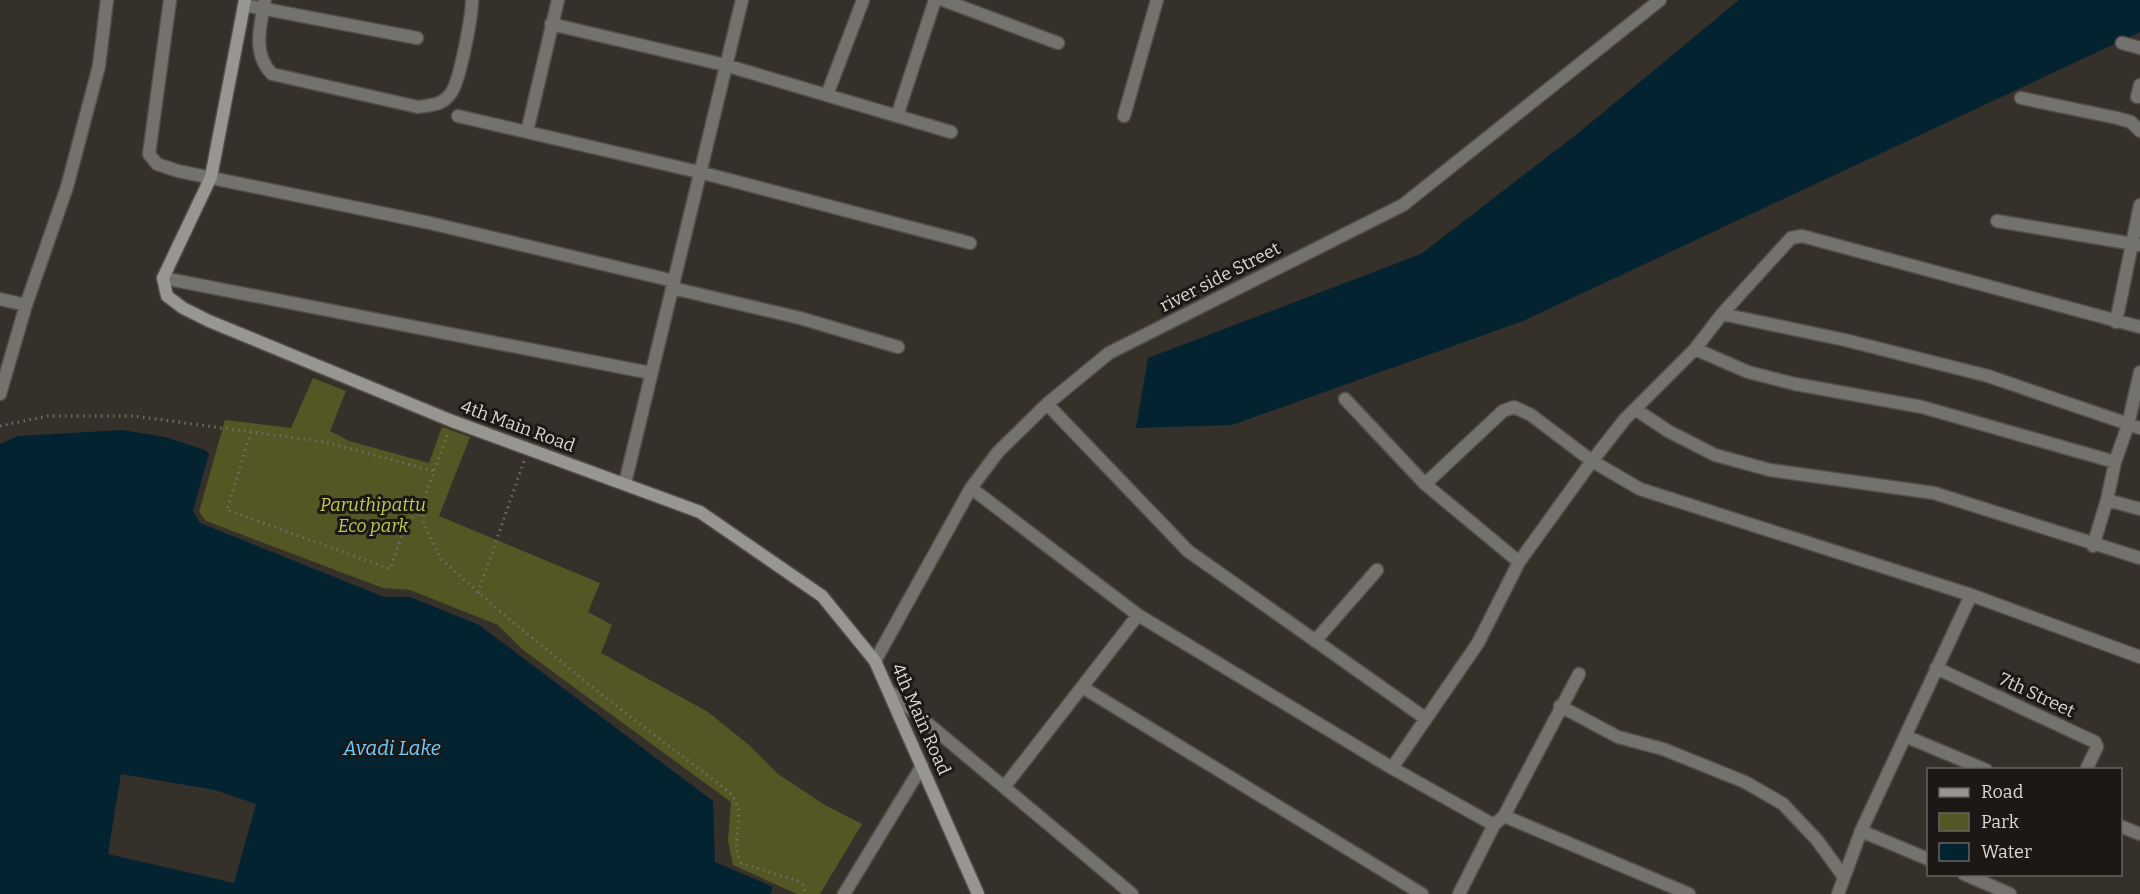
<svg xmlns="http://www.w3.org/2000/svg" width="2140" height="894" font-family="Bitter,serif">
<style>
.green{fill:#545723}
.water{fill:#032331;fill-rule:evenodd}
.lines{fill:none;stroke-linecap:round;stroke-linejoin:round}
.street-casing{stroke:#544e48;stroke-width:15}
.secondary-casing{stroke:#544e48;stroke-width:15}
.path{stroke:#736d69;stroke-width:3;stroke-dasharray:1.5 4.5;stroke-linecap:butt}
.street{stroke:#73726e;stroke-width:12}
.secondary{stroke:#989690;stroke-width:12}
.labels{text-anchor:middle;dominant-baseline:central;stroke-width:6;stroke-linejoin:round;paint-order:stroke}
.street-label{font-size:18px;fill:#dad6d3;stroke:#1b1816}
.park-label{font-size:18px;font-style:italic;fill:#c3ca52;stroke:#1b1816}
.water-label{font-size:20px;font-style:italic;fill:#6bcefd;stroke:#1b1816}
</style>
<rect width="100%" height="100%" fill="#36302a"/>
<path class="green" d="M313,378L346,391L330,431L349,441L429,463L442,427L470,437L439,516L600,583L588,612L612,625L601,653L708,712L749,745L778,774L825,805L862,824L820,894H797L733,865L728,840L731,802L523,650L498,625L410,590L383,588L206,521L199,512L225,420L291,428Z"/>
<path class="water" d="M1739,0H2140V32L1523,321L1232,425L1136,428L1148,358L1421,254L1577,134Z
M122,430L165,437L205,450L209,454L193,511L200,523L384,597H410L479,625L713,801L715,862L773,887L770,894H0V444L18,436ZM121,774L215,790L256,804L234,883L108,854Z"/>
<g class="lines">
<g class="street-casing">
<path id="street" d="M170,0L149,154L157,164L178,171L430,223L674,281
M265,0C260,26 252,54 272,74L418,107C432,105 443,105 451,93C460,81 472,16 472,0
M943,0L1058,43
M244,5L417,38
M551,24L725,65L951,132
M2122,43L2140,48
M827,95L863,0
M2137,97L2140,85
M2021,98L2117,118L2131,122L2140,131
M458,116L699,172L970,243
M897,116L935,0
M1124,116L1157,0
M527,132L558,0
M1997,221L2140,245
M163,278L651,373
M672,288L800,318L898,347
M0,299L26,305L67,187L99,66L107,0
M1722,314L1845,340L1988,376L2140,428
M2116,322L2140,205
M1695,349L1748,372L1795,384L1922,407L2115,462L2128,425L2140,372
M0,394L26,305
M1345,399L1425,484L1519,562
M1047,404L1188,551L1425,718
M1635,409L1668,431L1715,455L1770,470L1934,493L2140,558
M2115,462L2107,500L2140,509
M625,483L742,0
M1425,484L1503,411L1514,407L1531,415L1592,461L1640,489L1971,595L2140,657
M971,488L1138,615L1392,768L1494,825
M2093,546L2107,500
M1315,641L1377,570
M875,661L971,488L998,452L1047,404L1109,353L1403,205L1660,0
M1936,668L2095,742L2097,747L2086,770
M1082,687L1422,894
M889,691L1132,894
M1560,706L1618,737L1663,749L1745,782L1783,804L1817,840L1844,877
M1905,736L1986,770
M1392,768L1478,643L1519,562L1592,461L1625,419L1695,349L1722,314L1791,238L1802,236L2140,327
M1005,786L1138,615
M1504,816L1689,894
M2120,826L2140,834
M1861,831L1928,859
M1964,874L2010,894
M844,894L922,766
M1459,894L1494,825L1504,816L1579,674
M1838,894L1861,831L1971,595"/>
</g>
<g class="secondary-casing">
<path id="secondary" d="M245,0L211,177L163,278L167,296L183,308L209,321L452,421L700,512L822,596L875,661L978,894"/>
</g>
<path class="path" d="M0,426L48,416H134L325,442L434,471
M251,432L227,510L390,569L407,521L423,511
M447,435L426,494L423,511L424,525L441,559L497,609L602,695L728,791C751,813 728,839 741,863L798,881L804,886L805,894
M478,593L524,461"/>
<use href="#street" class="street"/>
<use href="#secondary" class="secondary"/>
</g>
<g class="labels">
<g class="street-label">
<text transform="translate(1220 277) rotate(-27)">river side Street</text>
<text transform="translate(518 426) rotate(20)">4th Main Road</text>
<text transform="translate(2037 695) rotate(25)">7th Street</text>
<text transform="translate(921 719) rotate(66)">4th Main Road</text>
</g>
<g class="park-label">
<text x="373" y="505">Paruthipattu<tspan x="373" dy="21">Eco park</tspan></text>
</g>
<g class="water-label">
<text x="392" y="748">Avadi Lake</text>
</g>
</g>
<rect x="1927" y="768" width="195" height="108" fill="#1b1816" stroke="#676462" stroke-width="1.5"/>
<rect x="1939" y="788" width="30" height="9" fill="#989690" stroke="#676462" stroke-width="1.5"/>
<text x="1981" y="798" font-size="18" fill="#dad6d3">Road</text>
<rect x="1939" y="813" width="30" height="18" fill="#545723" stroke="#676462" stroke-width="1.5"/>
<text x="1981" y="828" font-size="18" fill="#dad6d3">Park</text>
<rect x="1939" y="843" width="30" height="18" fill="#032331" stroke="#676462" stroke-width="1.5"/>
<text x="1981" y="858" font-size="18" fill="#dad6d3">Water</text>
</svg>
